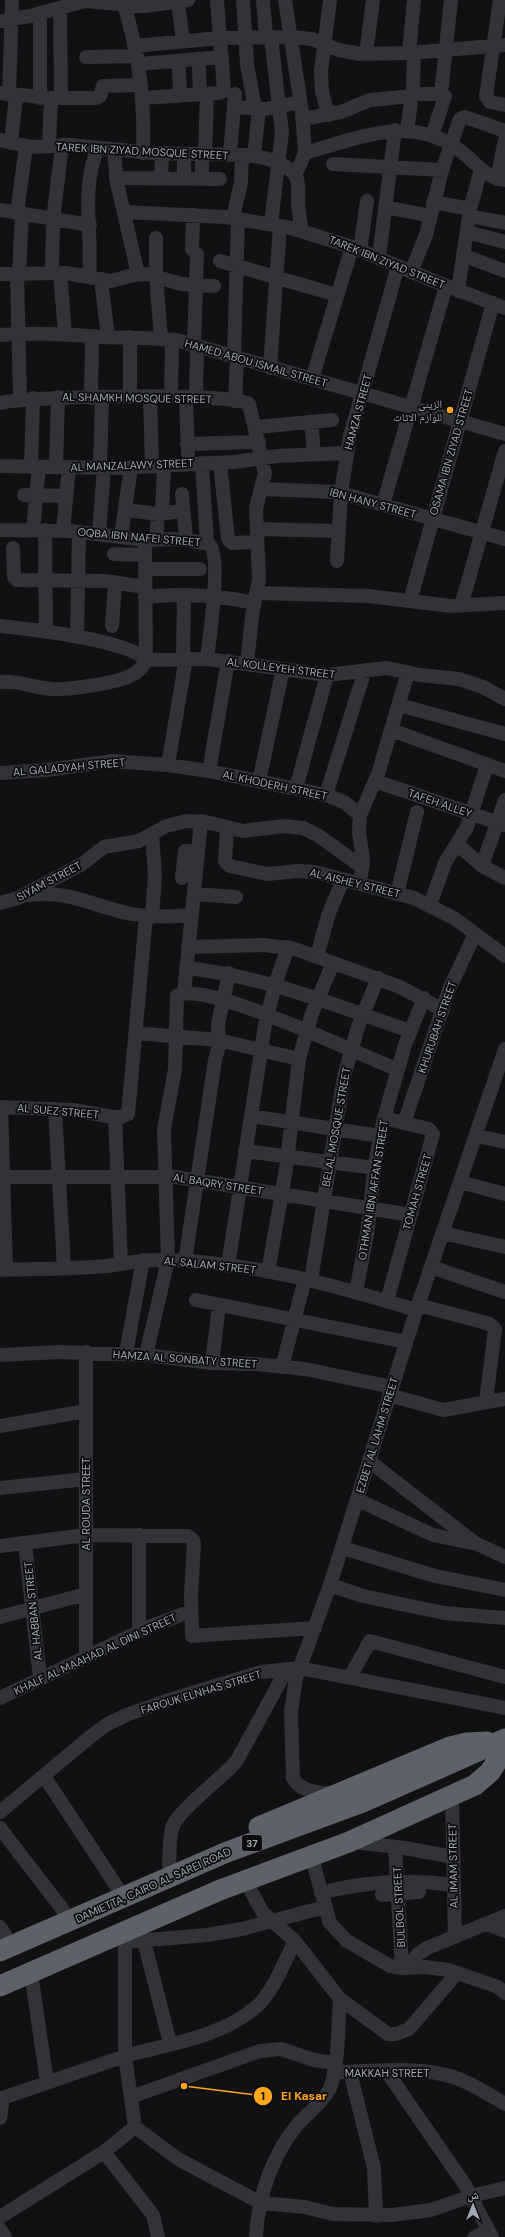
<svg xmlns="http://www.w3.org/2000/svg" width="505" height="2237" font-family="'DM Sans','Noto Naskh Arabic',sans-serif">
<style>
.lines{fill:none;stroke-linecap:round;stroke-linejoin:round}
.minor{stroke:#323338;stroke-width:14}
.highway{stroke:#5d616a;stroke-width:21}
.poi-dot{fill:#ffa61d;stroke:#0c0c0e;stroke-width:1.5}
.labels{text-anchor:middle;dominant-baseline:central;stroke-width:3.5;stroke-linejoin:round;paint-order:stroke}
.shield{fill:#0c0c0e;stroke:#747983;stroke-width:1}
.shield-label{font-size:10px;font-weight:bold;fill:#a1a8b5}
.street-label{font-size:11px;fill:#a1a8b5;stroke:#0c0c0e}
.poi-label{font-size:11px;fill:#a1a8b5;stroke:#0c0c0e;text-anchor:end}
.leader{fill:none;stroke:#ffa61d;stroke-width:1.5}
.callout-dot{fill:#ffa61d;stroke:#0c0c0e;stroke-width:1.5}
.mark-label{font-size:12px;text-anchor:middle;font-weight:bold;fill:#111}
.callout-label{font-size:12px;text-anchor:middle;font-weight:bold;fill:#ffa61d;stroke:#0c0c0e;stroke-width:3.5;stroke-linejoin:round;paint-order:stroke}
</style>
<rect width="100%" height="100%" fill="#111113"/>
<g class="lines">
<path class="minor" d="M125,0L124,5C139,53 145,102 143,153
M243,0L247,64L255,109
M263,0L266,37
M285,0L302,112L305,153L295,176
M500,0L486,96L490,102L505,105
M178,2L183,41
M60,8L61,98
M0,21L30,16L85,1L145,6L188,0
M271,37L282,132L271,224
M135,46L220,38L291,37L312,39L339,50L360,54L409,53L505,45
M409,53L414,0
M366,54L373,0
M86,57L137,56
M139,64L222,57
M199,67L200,94
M179,69L180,96
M0,93L51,98H96L100,96L103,86L141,85
M412,94H441L445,96L432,136
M441,94L451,0
M9,95L12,0
M40,98V14
M143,98L219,93L224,91L217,0
M234,107L266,109L300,102
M328,115L322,91L321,71L330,0
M302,119L341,112L370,100L412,96
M407,131L413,87L414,52
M0,140L32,147L71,145L152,153L248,155C263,157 291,163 297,179C299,187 298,196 298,204C299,213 300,222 302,231
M11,143L16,96
M49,146L51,98
M114,150L117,183L138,274
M305,153C355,139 410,114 458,149C474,160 484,178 505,180
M205,155L207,94
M230,155L235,94
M254,156L259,109
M333,164L442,170
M116,178L220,179
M161,178L162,154
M184,178V155
M202,179V155
M497,179L505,139
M433,202L470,209
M385,207L431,216
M0,210L90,225
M124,212L226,217L291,228L352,247L434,281L505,308
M17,213L26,146
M193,215L192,249L197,254L194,345
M469,216L505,223
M233,217L241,183L242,155
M467,232L505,242
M156,238V276L161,338
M360,250L367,201
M465,256L505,271
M379,257L395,130
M220,261L337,295
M411,272L426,235L442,170L460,119L465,117L505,131
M17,273L20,399
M19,273L22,214
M52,273L53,220L62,145
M60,273L65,333
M0,274L66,273L111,281L133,275L147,274L181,284L214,286
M89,277C93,233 80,189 98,148
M101,280L108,337
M458,291L470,209L481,170
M0,335C34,332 66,334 101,337C127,338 153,337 180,341L505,434
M234,357L238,218
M270,368L280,226
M312,379L352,247
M130,397V337
M150,397L152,466
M171,397L172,340
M91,398L92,336
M186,398L188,453
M196,398L197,345
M235,401L237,358
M0,403C28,396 232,392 249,404L265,473L256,508L259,580L252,616L247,664
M311,422L314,454
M256,427L332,420
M187,444L259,442
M202,463L207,544
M220,463L228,539L232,543L257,542
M0,466L118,468L234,462L277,456L347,453
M31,467L33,398
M56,467L58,397
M100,468L102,397
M261,489L337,492L505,539
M182,494L186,539
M24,495L66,496
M383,505L446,286
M126,510L158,514L183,511
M162,513L164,465
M257,529L338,531
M0,530L71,531L145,540L180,539L209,544C222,554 209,641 207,659
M33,530L39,467
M45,530L46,632
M63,531L69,467
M99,534L104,468
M121,537L131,467
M145,540L146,660
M156,540L158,514
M13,548L14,577L17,580L105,581L145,587
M114,554L145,555
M337,561L341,493L350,436L398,266
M145,569H200
M256,593L368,596L451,606L505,603
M145,597C182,593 218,595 254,603
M410,601L493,303
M461,606L505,451
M0,626C29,629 128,640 146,660
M112,626L115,582
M77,637L79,532
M183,658L184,595
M146,660L207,659L327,675L387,668L420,675L459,679L483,687L505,699
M0,682C19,680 34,688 52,689C68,690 118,683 132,675C138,672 143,667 146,660
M399,705L505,734
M391,730L505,771
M168,765L186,658
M209,771L228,661
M0,773L47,770L113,761L168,765L209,771L326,795L344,802L360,815
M259,781L283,669
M375,781L505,825
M296,788L327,675
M326,795L365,670
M227,828L225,861L230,866L267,874L298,871L315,872L414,898L454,918L505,956
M457,844L482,866L505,878
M482,866L505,800
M361,875L363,861L359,832L360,815L378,774L408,672
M182,878L185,851H198
M194,894L236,897
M397,894L417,812
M28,895C68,890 91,905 127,913C149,918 170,917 192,915
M0,903L18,898L82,864L104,847L139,841L166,826L186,821L206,822L243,831L284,826L303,828L319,836L362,867
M430,905L445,863L467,827L487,765
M152,917L155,875L152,834
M188,947L264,945L295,949L400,987L443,1010
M317,956L329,913L343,880
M186,968C264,976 337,1006 410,1031
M184,994L201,821
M136,1033L218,1040L299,1059
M0,1107L74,1110L118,1118L128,1114L146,916
M1,1107L6,1270
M55,1109L64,1268
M251,1116L380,1136
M115,1117L121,1263
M384,1118L429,1129L433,1134L387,1301
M404,1123L450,987L475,934
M476,1136L505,1142
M245,1151L375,1168
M0,1177H176L411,1215
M460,1182L505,1194
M442,1233L505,1247
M185,1261L215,1060L219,1046L218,1024L229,973
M228,1266L265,1025L275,985L288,947
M431,1267L505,1292
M0,1270C35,1269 71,1269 106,1266C125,1264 142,1259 161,1260C248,1261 334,1285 416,1310
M268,1272L286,1169L299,1059L312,1013L333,963
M311,1280L344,1076L358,1027L378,978
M356,1292L367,1234L375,1163L384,1118L405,1045L424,998
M196,1300L406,1342
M418,1305L490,1324L495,1329L486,1401
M86,1352V1657
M126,1353L143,1260
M0,1355L60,1352L146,1355L212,1363L256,1364L305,1369L392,1387
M146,1355L168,1260L164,1129L175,1069L177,996C202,978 363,1057 397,1069
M212,1363L219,1305
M282,1367L305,1279
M389,1395L443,1410L505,1399
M0,1426L86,1411
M369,1461L475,1543
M0,1488L86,1479
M358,1500L433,1535L477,1544L505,1557
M25,1543L40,1678
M0,1546L86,1535L188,1536L193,1540L194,1544L191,1595L192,1636L315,1628
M343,1548L435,1576L505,1590
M330,1585L363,1596L444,1613L505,1618
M0,1617L86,1594
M139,1632V1535
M350,1677L370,1641L505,1677
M0,1698L149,1627L191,1611
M44,1776L117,1887
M335,1794C320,1792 301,1793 293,1778L291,1711L296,1678L330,1585L418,1305L505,1049
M452,1795L455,1937
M0,1812L90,1737L106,1725L126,1715L166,1701L261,1672L299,1668L505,1708
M0,1828L63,1910
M353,1842L405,1848L453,1857
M395,1847L402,1968
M311,1855L330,1923L347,1941L390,1966L402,1968L425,1967L449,1970L498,1987L505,1993
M169,1865C170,1853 169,1840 172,1828C177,1811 221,1779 236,1762L287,1669
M245,1880L263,1913L295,1941L340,1999L388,2034H396L409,2029L457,1973
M321,1893C365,1881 409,1879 454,1885
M382,1895L419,1892
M487,1924L505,1931
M0,1927L5,1934
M144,1941L170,2043
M295,1941C284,1962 274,1991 256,2007C222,2037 168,2044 125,2056L135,2127L178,2159L261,2203L305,2207L333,2214L392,2215L431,2210L471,2196L505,2188
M125,1942L207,1935L242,1929L325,1907
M408,1967L418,1954L427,1948L505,1916
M31,1973L47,2082
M334,2072C372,2072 416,2065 453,2077C472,2083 488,2094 505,2104
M350,2072L374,2168L376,2216
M387,2072L465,2185L492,2237
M131,2097L260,2051L281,2049L314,2060L334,2063
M0,2099L125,2056V1932
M0,2118L3,2098
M104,2152L153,2215L158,2237
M0,2217L104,2152L135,2127
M0,2229L5,2237
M256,2237C258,2196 272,2155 298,2124C308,2113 322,2103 329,2090C339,2071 338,2021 340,1999
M475,2237L489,2231"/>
<path class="highway" d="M259,1827L450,1747L467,1743L487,1742
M0,1951L227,1852L363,1802L505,1739
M0,1986L220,1890L349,1842L475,1785L490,1772L501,1755"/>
</g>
<circle class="poi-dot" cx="450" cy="410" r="4"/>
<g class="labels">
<rect class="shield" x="242" y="1835" width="20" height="16" rx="3"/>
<g class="shield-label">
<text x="252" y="1843">37</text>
</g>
<g class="street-label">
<text transform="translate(142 151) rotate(3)">TAREK IBN ZIYAD MOSQUE STREET</text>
<text transform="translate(387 262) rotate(22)">TAREK IBN ZIYAD STREET</text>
<text transform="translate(256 363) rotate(16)">HAMED ABOU ISMAIL STREET</text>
<text transform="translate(137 398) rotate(1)">AL SHAMKH MOSQUE STREET</text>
<text transform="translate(358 412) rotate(-75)">HAMZA STREET</text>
<text transform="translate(451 452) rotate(-74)">OSAMA IBN ZIYAD STREET</text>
<text transform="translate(132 465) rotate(-2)">AL MANZALAWY STREET</text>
<text transform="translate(373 503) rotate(15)">IBN HANY STREET</text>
<text transform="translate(139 537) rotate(5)">OQBA IBN NAFEI STREET</text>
<text transform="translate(281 668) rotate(7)">AL KOLLEYEH STREET</text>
<text transform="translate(69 767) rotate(-5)">AL GALADYAH STREET</text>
<text transform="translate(275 785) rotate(12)">AL KHODERH STREET</text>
<text transform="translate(440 803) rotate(19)">TAFEH ALLEY</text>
<text transform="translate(49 881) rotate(-28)">SIYAM STREET</text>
<text transform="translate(355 883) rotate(14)">AL AISHEY STREET</text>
<text transform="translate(437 1027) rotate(-71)">KHURUBAH STREET</text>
<text transform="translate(58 1111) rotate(5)">AL SUEZ STREET</text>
<text transform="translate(336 1127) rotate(-80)">BELAL MOSQUE STREET</text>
<text transform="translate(218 1184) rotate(9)">AL BAQRY STREET</text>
<text transform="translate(373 1190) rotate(-81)">OTHMAN IBN AFFAN STREET</text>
<text transform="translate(417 1192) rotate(-74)">TOMAH STREET</text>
<text transform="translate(210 1265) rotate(6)">AL SALAM STREET</text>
<text transform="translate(185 1359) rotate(4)">HAMZA AL SONBATY STREET</text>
<text transform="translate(377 1435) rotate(-73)">EZBET AL LAHM STREET</text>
<text transform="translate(86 1504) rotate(-90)">AL ROUDA STREET</text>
<text transform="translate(33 1611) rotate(-96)">AL HABBAN STREET</text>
<text transform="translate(95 1654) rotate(-25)">KHALF AL MAAHAD AL DINI STREET</text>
<text transform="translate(201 1692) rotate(-17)">FAROUK ELNHAS STREET</text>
<text transform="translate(453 1866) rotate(-91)">AL IMAM STREET</text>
<text transform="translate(153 1885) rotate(-24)">DAMIETTA, CAIRO AL SAREI ROAD</text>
<text transform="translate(399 1907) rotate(-93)">BULBOL STREET</text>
<text x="387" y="2073">MAKKAH STREET</text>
</g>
<g class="poi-label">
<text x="442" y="404">الزينى<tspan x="442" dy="13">للوازم الاثاث</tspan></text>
</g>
</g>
<path class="leader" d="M184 2086L263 2096"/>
<g class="callout-dot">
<circle cx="184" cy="2086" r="4"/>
<circle cx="263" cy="2096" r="10"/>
</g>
<g class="mark-label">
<text x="263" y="2100">1</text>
</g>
<g class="callout-label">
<text x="304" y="2100">El Kasar</text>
</g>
<g transform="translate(473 2205)" stroke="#0c0c0e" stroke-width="3" paint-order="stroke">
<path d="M0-3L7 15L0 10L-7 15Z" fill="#a1a8b5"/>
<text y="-6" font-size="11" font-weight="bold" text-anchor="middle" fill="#a1a8b5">ش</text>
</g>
</svg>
